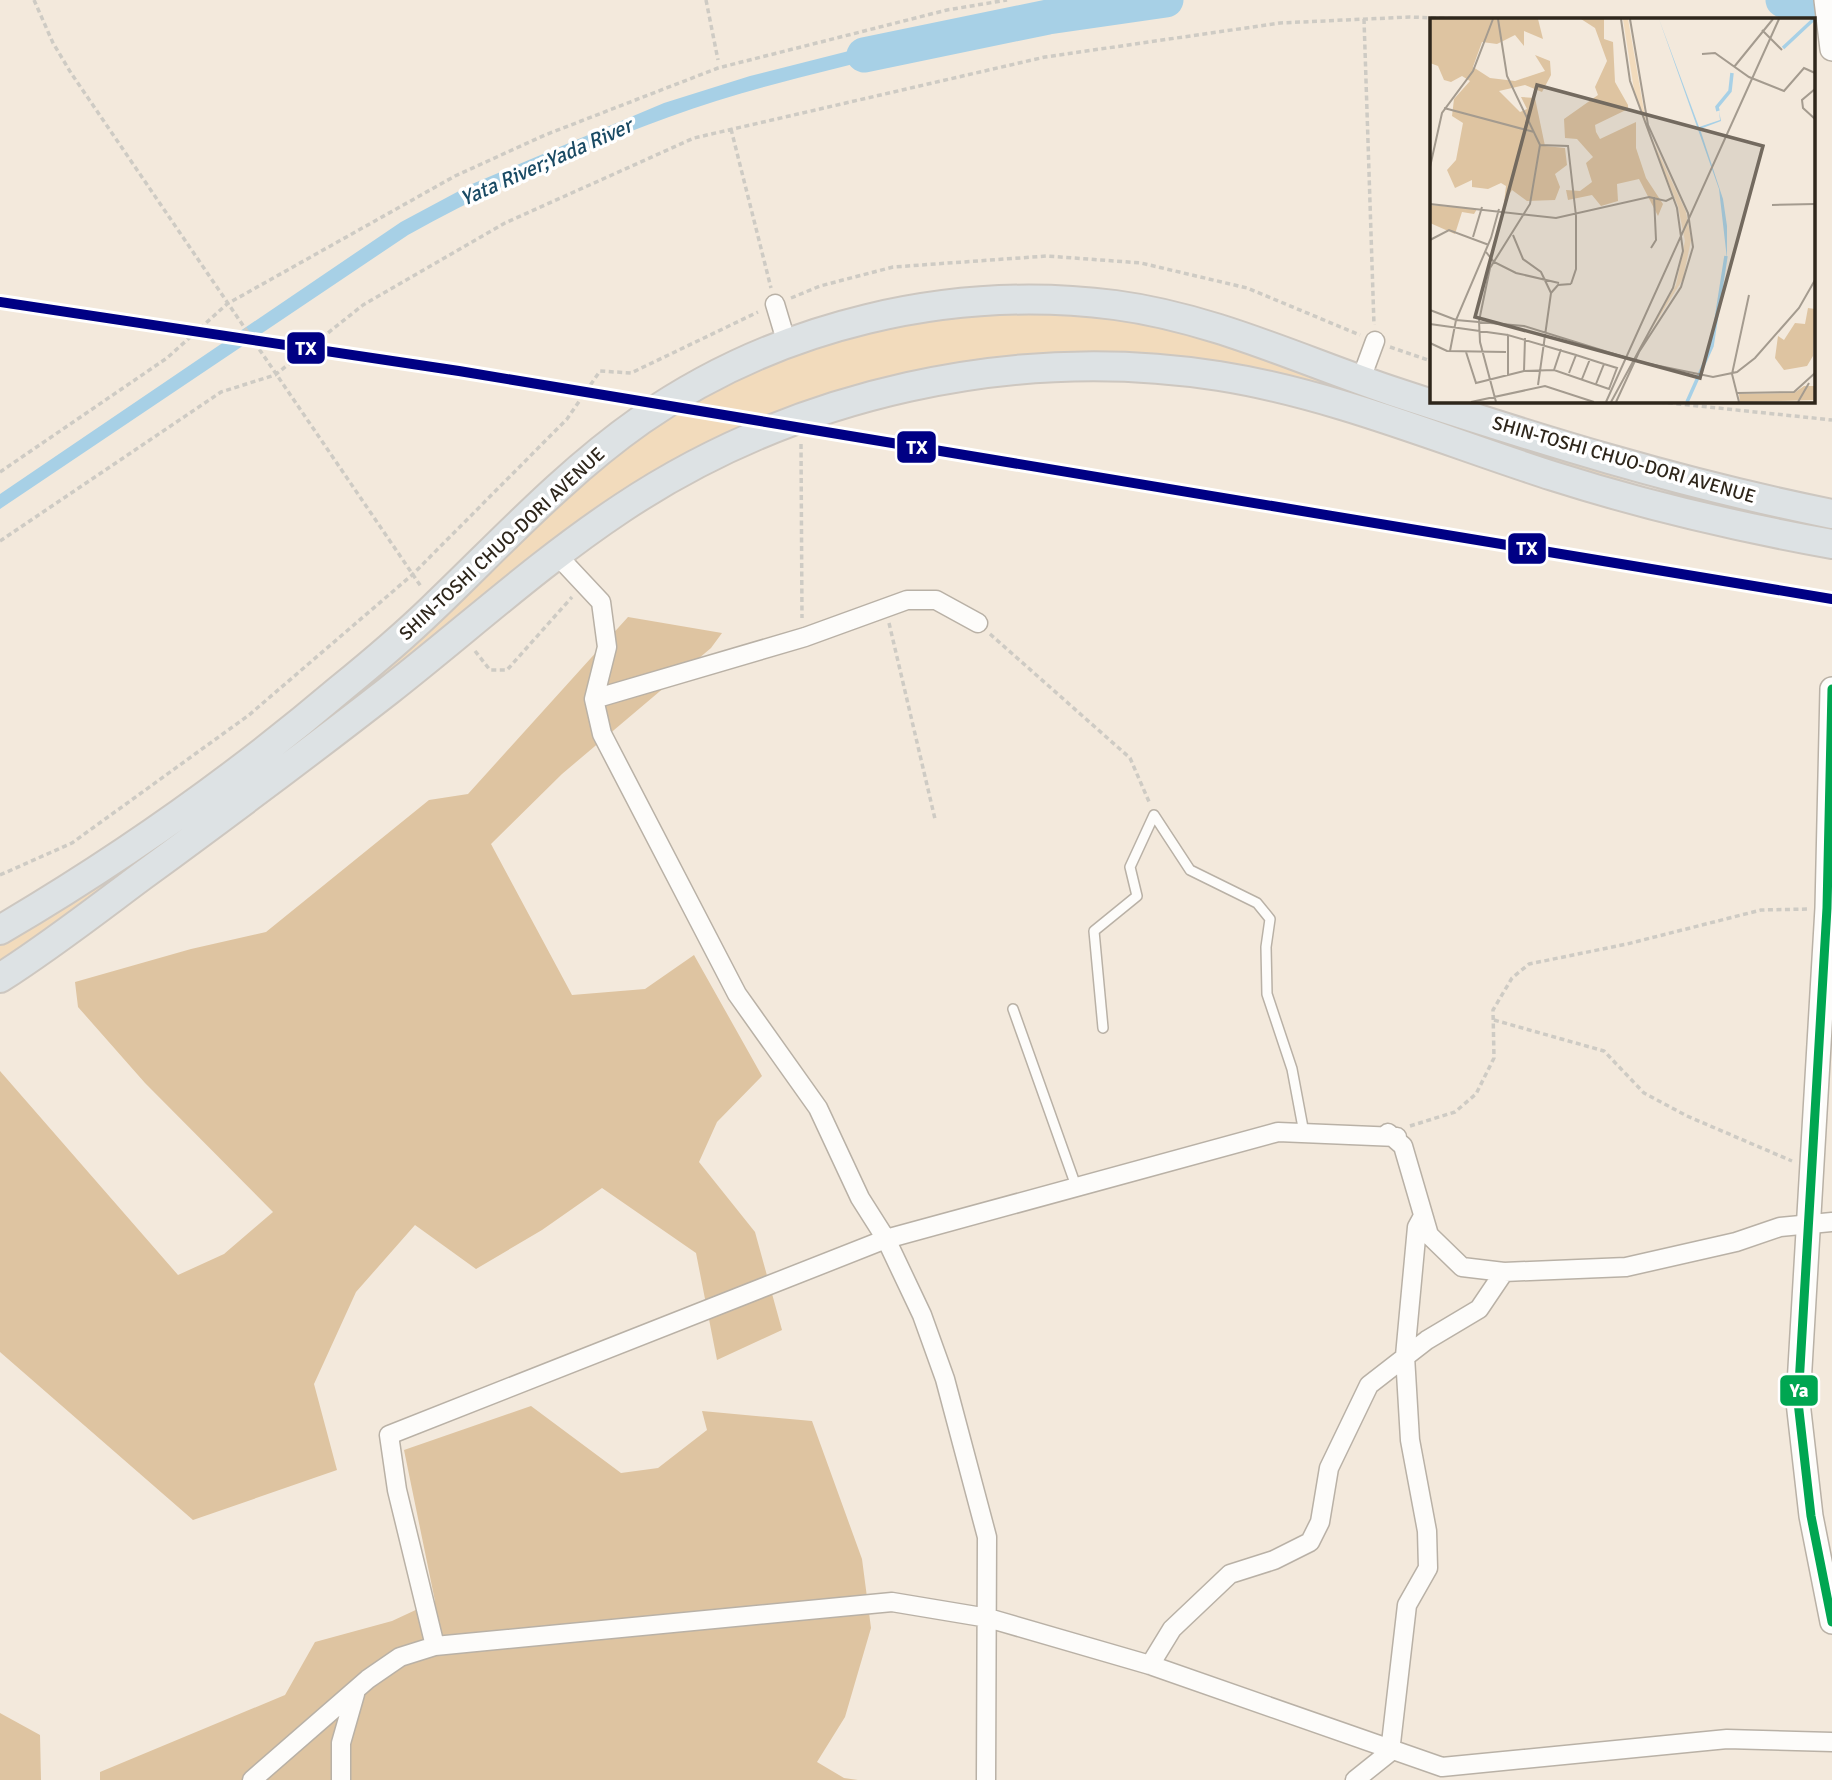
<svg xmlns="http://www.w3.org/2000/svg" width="1832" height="1780" font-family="Signika,sans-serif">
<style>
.green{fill:#f2dbbc}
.forest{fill:#dec4a1}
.water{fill:#a7d0e6}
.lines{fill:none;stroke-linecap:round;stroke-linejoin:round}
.river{stroke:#a7d0e6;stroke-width:35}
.service-casing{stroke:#b9b1a6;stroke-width:12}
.minor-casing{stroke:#b9b1a6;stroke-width:21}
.tertiary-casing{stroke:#b9b1a6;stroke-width:26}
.primary-casing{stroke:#cdc7c0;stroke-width:32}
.path{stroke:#cecbc4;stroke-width:3.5;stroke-dasharray:5 3.5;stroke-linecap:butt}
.service{stroke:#fdfcfa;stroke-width:9}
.minor{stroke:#fdfcfa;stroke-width:18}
.tertiary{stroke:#fdfcfa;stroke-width:23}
.primary{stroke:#dde2e4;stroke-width:28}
.bus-1-casing{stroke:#fff;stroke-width:14}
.bus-1{stroke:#00a651;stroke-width:9}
.rail-1-casing{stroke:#fff;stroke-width:16}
.rail-1{stroke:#000084;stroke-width:10}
.labels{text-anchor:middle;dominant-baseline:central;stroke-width:7;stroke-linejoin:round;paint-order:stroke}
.street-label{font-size:19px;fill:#2e261b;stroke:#fff}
.water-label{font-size:21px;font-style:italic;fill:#194a64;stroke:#fff}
.inset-river{fill:none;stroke:#a7d0e6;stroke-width:3.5}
.inset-road{fill:none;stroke:#a49b8f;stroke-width:2}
.view{fill:#736a5f;fill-opacity:0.15;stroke:#736a5f;stroke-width:3.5}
.inset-edge{fill:none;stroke:#2e261b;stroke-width:3.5}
.line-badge{stroke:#fff;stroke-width:2.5}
.badge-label{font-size:19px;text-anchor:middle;font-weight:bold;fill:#fff}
</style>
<rect width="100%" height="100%" fill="#f3e9dc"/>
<path class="green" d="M1066,312L1140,320L1200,333L1675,498L1073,354L1001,358L941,365L894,376L811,399L738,430L0,965V945L146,856L258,772L640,434L706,394L762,366L838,339L932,317Z"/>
<path class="forest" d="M628,617L722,633L711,648L562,774L491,844L572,995L645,989L694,955L762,1076L717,1122L699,1162L755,1232L782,1330L717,1360L696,1253L602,1188L542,1230L476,1269L415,1225L356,1292L314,1384L337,1470L193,1520L0,1352V1071L178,1275L224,1254L273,1212L145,1083L78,1007L75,982L191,949L266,932L429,800L468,794Z
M531,1406L621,1473L658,1468L707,1430L702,1411L812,1421L862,1559L871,1628L845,1717L817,1762L844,1778L858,1780H100V1772L285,1695L315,1642L392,1621L435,1601L404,1450Z
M0,1713L40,1735L41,1780H0Z"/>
<path class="water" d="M908,36L909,50C829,71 747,88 669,117C580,149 491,189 408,235L0,509V494L401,222L472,184L664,103L750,76Z"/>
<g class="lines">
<path class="river" d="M1783,0L1832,10
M864,55L1048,17L1166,0"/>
<g class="service-casing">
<path id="service" d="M1013,1009L1076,1186
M1103,1028L1094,931L1137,896L1130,867L1154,815L1190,870L1257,903L1270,919L1266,947L1267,994L1292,1069L1304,1133"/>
</g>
<g class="minor-casing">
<path id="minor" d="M775,304L787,344
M1361,379L1375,341
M556,554L601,602L607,647L594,699L602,734L737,994L818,1108L860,1198L886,1239L922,1315L945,1379L987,1537L986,1780
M594,699L805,637L907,600H936L978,623
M1388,1133L1403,1146L1429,1235L1462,1267L1504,1272L1626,1267L1736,1242L1780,1227L1832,1222
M435,1646L892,1602L988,1618L1150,1665L1442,1767L1727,1739L1832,1742
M1150,1665L1172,1629L1230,1574L1274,1560L1310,1542L1320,1522L1329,1468L1369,1385L1427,1340L1479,1309L1504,1272
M252,1780L368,1679L400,1657L435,1646L397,1490L389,1435L886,1239L1278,1132L1397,1137
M341,1780V1743L355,1694
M1355,1780L1390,1752L1407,1605L1428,1568L1427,1531L1410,1440L1405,1356L1417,1227L1423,1216"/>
</g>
<g class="tertiary-casing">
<path id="tertiary" d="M1826,0L1832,49
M1832,689L1827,908L1798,1402L1811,1516L1832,1622"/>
</g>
<g class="primary-casing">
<path id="primary" d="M0,930C119,860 233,780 339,690C371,664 403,637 433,608C500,544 564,474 641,420C777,325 950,284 1115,305C1213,318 1300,360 1392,391C1537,439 1682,484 1832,514
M0,978C49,947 95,911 142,876C224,816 307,754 388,691C466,630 539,563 622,508C795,393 1014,344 1219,376C1333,394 1444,441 1553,476C1644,505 1738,527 1832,544"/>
</g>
<path class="path" d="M34,0L53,43L71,73L422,588
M706,0L718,60
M1364,19L1374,325
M731,129L771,288
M791,298L820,286L893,267L1047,256L1141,263L1247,288L1360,335
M1390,347L1431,361
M1651,401L1832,420
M801,444L802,618
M0,472L167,358L227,304L455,176L545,135L718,68L947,10L1007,0
M0,541L221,392L275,375L363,305L505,223L694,138L1045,57L1280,23L1410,17L1464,19
M889,623L935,819
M990,634L1130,758L1150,804
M475,651L490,670H507L572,597
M0,875L72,843L249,715L412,575L567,419L600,371L631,373L758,312
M1494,1020L1604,1051L1644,1093L1687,1116L1792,1161
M1410,1126L1455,1112L1476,1094L1494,1058L1493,1010L1512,978L1529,964L1627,944L1761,910L1808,909"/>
<use href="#service" class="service"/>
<use href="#minor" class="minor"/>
<use href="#tertiary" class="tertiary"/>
<use href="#primary" class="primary"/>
<g class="bus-1-casing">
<path id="bus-1" d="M1832,689L1827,908L1798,1402L1811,1516L1832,1622"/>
</g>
<use href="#bus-1" class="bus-1"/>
<g class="rail-1-casing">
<path id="rail-1" d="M0,302L459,371L1832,599"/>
</g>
<use href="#rail-1" class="rail-1"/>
</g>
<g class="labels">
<g class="street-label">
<text transform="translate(1624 460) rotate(16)">SHIN-TOSHI CHUO-DORI AVENUE</text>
<text transform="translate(502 544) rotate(-43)">SHIN-TOSHI CHUO-DORI AVENUE</text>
</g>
<g class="water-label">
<text transform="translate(546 162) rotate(-24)">Yata River;Yada River</text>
</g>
</g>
<g transform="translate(1430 18)">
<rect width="385" height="385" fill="#f3e9dc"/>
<path d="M193,1H198L217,110L256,194L261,222L253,261L207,334L246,267L255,223L248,188L219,117L205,78Z" fill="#f2dbbc"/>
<path d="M0,1H108L113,21L94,13V28L85,17L67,26L52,24L43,49L60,60L85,63L115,53L105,37L120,43L121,57L112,74L95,67L69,73L90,94L97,91L91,79L105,80L115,128L135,130L137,147L125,156L130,169L125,182L97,183L82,172L74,185L76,168L71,165L58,171L42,169V162L25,170L17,152L26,142L33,105L22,98L24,81L40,63L32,58L21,64L14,62L8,48L0,45ZM151,1H174V21L183,24L185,64L198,87V91L165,107L166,114L170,121L206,104V130L216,160L233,186L228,198L209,161L187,166L188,183L171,188L162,177L138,182L136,172L150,173L162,164L156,145L163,139L147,121L135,120L134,101L168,77L165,69L177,43L165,10ZM0,187L47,191L44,196L32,194L25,216L0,205ZM378,290L385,291L383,338L377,348L354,352L345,340L348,318L354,322L365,305L375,306ZM374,368H385V382L310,384L309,376L364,375Z" fill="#dec4a1"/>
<path d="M229,1L269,109L290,102L289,93L291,103L270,111L293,181L297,208V241L289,171Z" fill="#a7d0e6"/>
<path class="inset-river" d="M353,30L384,1M288,93L287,89L300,73L302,55M257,384L282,328L296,238"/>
<path class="inset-road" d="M68,1L77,58L110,127L138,128L146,198V251L141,266M332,12L352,32M272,36L285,35L319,59L354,73L374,50L385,55M304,49L343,1M385,71L372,82L373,90L385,101M14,90L104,114M0,149L12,95L43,53L63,1M0,186L126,200L219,179L236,183L244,179M342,187L385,186M83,217L93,241L111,254L121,275M43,219L52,189M0,222L19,212L59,227M221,230L226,222L224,179M56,234L64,244L86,255L129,265M0,292L26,302L94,308L210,344L283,359L307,354L325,340L369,290L385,262M0,306L78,317M0,325L17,333L76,334M20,333L26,302L61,220L69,191M36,334L46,365L94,353L124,352L179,371L187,350L174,346L166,366M146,337L174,346M124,352L131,331M94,353L95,320M78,357V317L146,337L139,355M152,361L160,341M108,367L121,275L128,267L141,266M307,375L364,374L385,355M41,384L115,368L164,384M66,384L50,324L49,303L60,250L100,186L110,127M176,384L349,1M181,384L243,270L253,233L247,190L200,63L191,1M186,384L209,334L251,269L263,229L258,195L218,107L200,1M309,384L302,356L319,277M368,384L379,365"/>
<path class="view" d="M107,67L333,128L270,360L45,299Z"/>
<rect width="385" height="385" class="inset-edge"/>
</g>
<g class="line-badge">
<rect x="286" y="331" width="40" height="34" rx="7" fill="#000084"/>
<rect x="896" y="430" width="41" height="34" rx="7" fill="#000084"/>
<rect x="1507" y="532" width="40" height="33" rx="7" fill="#000084"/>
<rect x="1779" y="1374" width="40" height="33" rx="7" fill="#00a651"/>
</g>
<g class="badge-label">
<text x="306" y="355">TX</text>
<text x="917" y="454">TX</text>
<text x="1527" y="555">TX</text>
<text x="1799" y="1397">Ya</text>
</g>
</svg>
